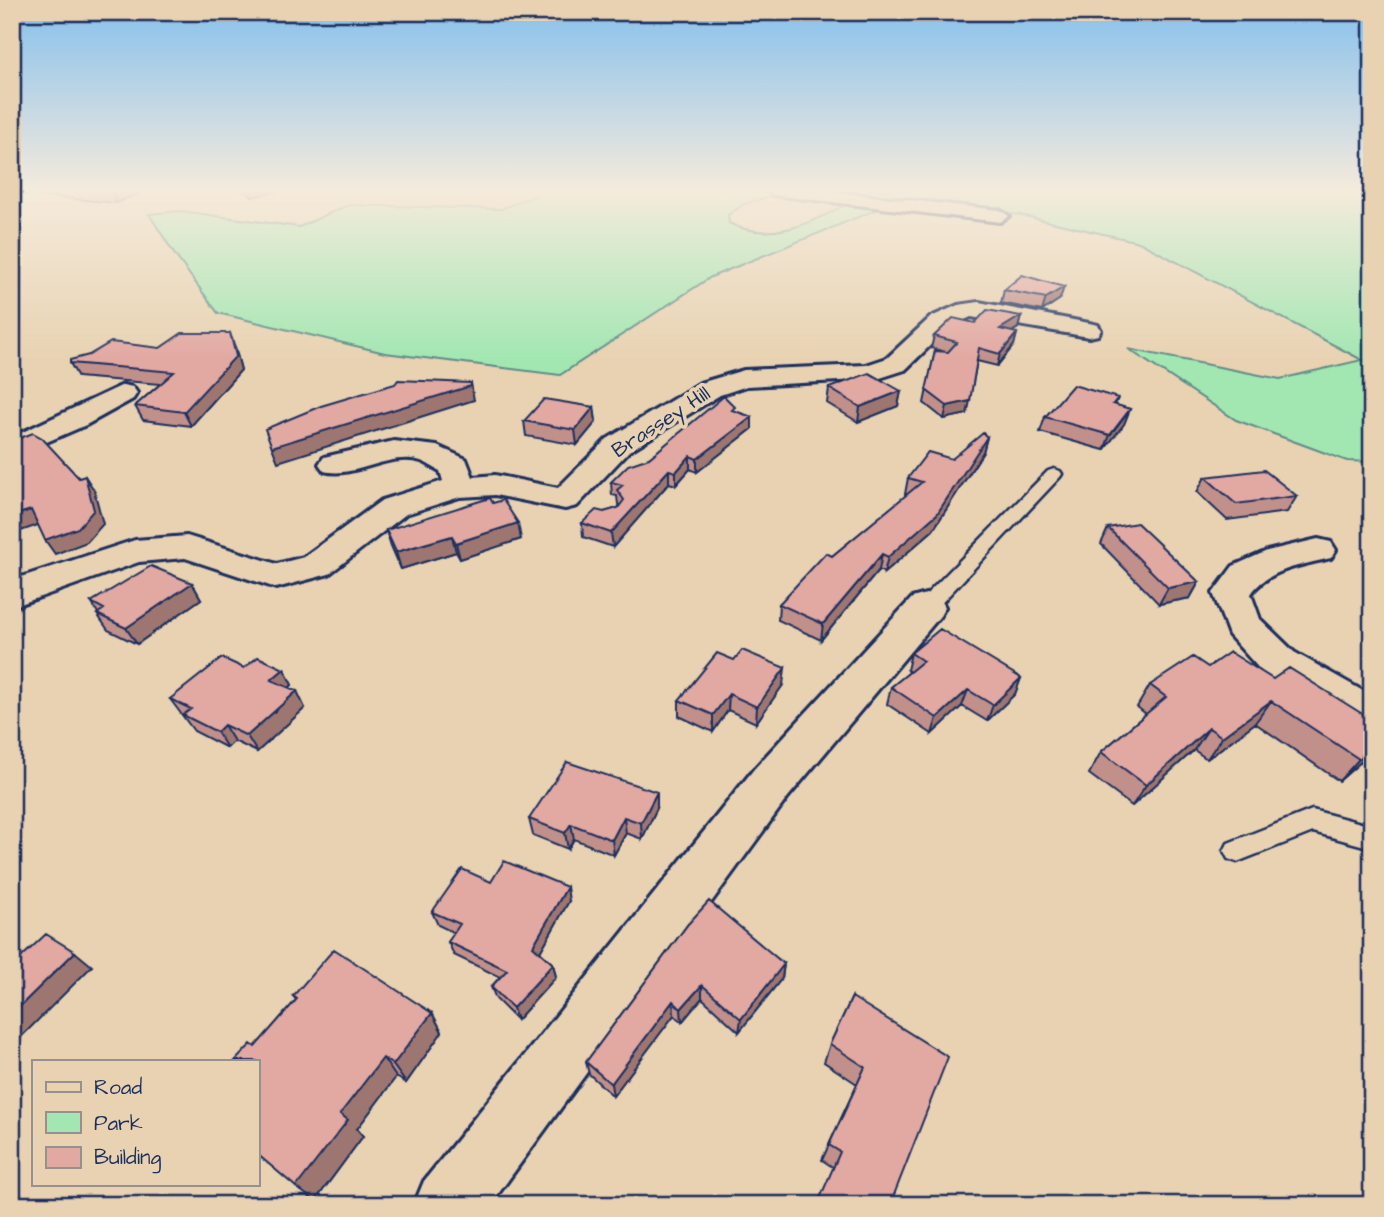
<svg xmlns="http://www.w3.org/2000/svg" width="1384" height="1217" font-family="'Architects Daughter',sans-serif">
<style>
.green{fill:#a2e7b2;stroke:#5e8b88;stroke-width:2;fill-rule:evenodd}
.lines{fill:none;stroke-linecap:round;stroke-linejoin:round}
.service-casing{stroke:#1b2f5e;stroke-width:5}
.minor-casing{stroke:#1b2f5e;stroke-width:6}
.service{fill:#e8d2b2;fill-rule:evenodd}
.minor{fill:#e8d2b2;fill-rule:evenodd}
.wall{fill:#c2908b;stroke:#1b2f5e;stroke-width:2}
.shaded-wall{fill:#9e7671;stroke:#1b2f5e;stroke-width:2}
.building{fill:#e2a8a2;stroke:#1b2f5e;stroke-width:2}
.labels{text-anchor:middle;dominant-baseline:central;stroke-width:7;stroke-linejoin:round;paint-order:stroke}
.street-label{font-size:21px;fill:#1b2f5e;stroke:#e8d2b2}
</style>
<rect width="100%" height="100%" fill="#e8d2b2"/>
<filter id="ink" filterUnits="userSpaceOnUse"><feTurbulence type="fractalNoise" baseFrequency=".0143" numOctaves="2"/><feDisplacementMap in="SourceGraphic" scale="14" xChannelSelector="R" yChannelSelector="G"/><feConvolveMatrix kernelMatrix="1 2 1 2 8 2 1 2 1" color-interpolation-filters="sRGB"/></filter>
<g filter="url(#ink)">
<path class="green" d="M549,190H1372V462L1347,461L1236,420L1128,349L1280,379L1362,360L1139,242L1020,215L900,200L711,277L560,375L385,353L218,313L175,255L149,214L180,211L299,227L348,205L501,209ZM776,195L846,204C811,224 768,243 729,223L728,215L744,204Z"/>
<g class="lines">
<g class="service-casing">
<path id="service" d="M1054,469L1060,471L1062,474L1060,477L933,612H919L916,607L919,602L1048,471Z
M1312,810L1372,826V848L1313,832L1237,862L1228,859L1224,851L1228,843Z"/>
</g>
<g class="minor-casing">
<path id="minor" d="M764,190H818L1000,210L1009,216L1000,222L773,195Z
M979,302L1089,323L1098,325L1101,330L1098,335L1089,337L971,317L949,327L905,370L877,379L747,386L720,395L629,451L577,506L565,509L495,495L460,497L406,514L329,574L276,588L185,558L139,562L12,607V580L135,540L187,536L277,564L304,557L382,500L443,481L440,471C434,468 427,463 421,461C388,451 356,479 324,471L319,464L324,457L394,441L437,446L466,459L473,477L495,475L558,488L607,439L700,383L744,370L866,365L887,358L931,317L958,305Z
M123,385L133,387L137,393L133,399L86,425L12,457V437Z
M1318,539L1331,542L1336,550L1331,558C1303,565 1268,569 1251,594L1260,619L1294,652L1372,696V734L1356,729L1264,674L1229,635L1213,593L1233,566L1267,551Z
M926,594L940,598L945,607L940,616L788,797L490,1205H414L424,1181L754,769L912,598Z"/>
</g>
<use href="#service" class="service"/>
<use href="#minor" class="minor"/>
</g>
<path class="wall" d="M12,190H148L116,203L12,193Z
M241,190H282L252,197Z
M1004,290L1060,299L1042,311L1001,303Z
M1021,316L1018,328L1011,332L1017,333L1014,345L997,366L977,361L967,414L944,419L924,403L935,351L945,352L931,348L934,336L975,323Z
M235,347L241,370L191,426L143,420L135,406L160,384L78,377L70,363L160,348Z
M829,388L901,391L898,406L858,422L827,403Z
M1118,398L1115,405L1130,409L1124,424L1104,450L1040,432L1045,417Z
M594,407L596,422L577,445L526,436L524,421Z
M734,411L752,417V429L697,472L690,469L676,485L669,483L613,547L583,537L582,523L604,512L618,508L620,506L618,504L617,496L612,495L611,482L649,458Z
M987,437L983,452L933,530L884,573L879,570L821,640L778,620L779,604L832,556L908,494H905L908,478L952,459Z
M1205,477L1297,496L1287,512L1227,520L1197,492Z
M1108,528L1199,582L1190,598L1159,604L1101,544Z
M386,530L521,539L460,559L456,552L401,569L391,546Z
M192,583L201,599L137,644L108,630L97,614L98,613L91,602Z
M1372,645V676L1371,646Z
M911,653L1021,678L1015,694L987,721L962,706L932,734L887,704L891,687L910,672L907,670Z
M1208,667L1273,679L1372,720V752L1339,781L1255,723L1207,759L1194,750L1132,806L1089,774L1101,752L1146,714L1137,707L1150,685Z
M244,668L284,669L292,685L289,688L305,708L257,752L234,741L227,748L194,731L170,699Z
M783,685L756,723L728,710L713,732L679,716V700Z
M657,808L642,839L626,833L614,855L574,839L568,849L533,835L529,819Z
M491,882L569,901L540,952L553,964L556,977L517,1020L496,999L491,987L500,977L454,955L448,942L455,933L438,925L432,912Z
M688,924L784,964L782,978L739,1032L702,998L682,1022L674,1015L613,1096L589,1074L586,1062Z
M293,996L432,1013L442,1032L406,1083L396,1077L357,1129L363,1136L315,1201L255,1047L296,1000Z
M852,997L890,1205L822,1160L857,1084L824,1062L830,1044Z"/>
<path class="shaded-wall" d="M111,190H148L116,203Z
M250,190H282L252,197Z
M1064,287L1060,299L1042,311L1046,298Z
M1021,316L1018,328L997,341L1000,329Z
M230,333L235,347L241,370L191,426L184,412Z
M1017,333L1014,345L997,366L1000,354Z
M471,383L474,400L278,462L272,447Z
M901,391L898,406L858,422L860,407Z
M970,401L967,414L944,419L947,406Z
M594,407L596,422L577,445L575,430Z
M1130,409L1124,424L1104,450L1110,435Z
M752,417V429L697,472V459Z
M12,426L16,432L12,435Z
M987,437L983,452L933,530L884,573L888,557Z
M690,456V469L676,485V472Z
M669,470V483L613,547L611,533Z
M85,476L94,490L103,524L87,542L55,554L45,540Z
M31,510L41,524L12,534V516Z
M518,523L521,539L460,559L456,543Z
M452,536L456,552L401,569L396,552Z
M882,554L879,570L821,640L823,624Z
M1199,582L1190,598L1159,604L1168,588Z
M192,583L201,599L137,644L126,628Z
M785,668L783,685L756,723L757,707Z
M284,669L292,685L280,696L271,680Z
M1021,678L1015,694L987,721L993,705Z
M968,690L962,706L932,734L937,718Z
M297,691L305,708L257,752L247,736Z
M729,694L728,710L713,732V715Z
M1271,701L1255,723L1207,759L1222,737Z
M224,725L234,741L227,748L217,732Z
M1209,728L1194,750L1132,806L1146,785Z
M1372,748V752L1339,781L1359,759Z
M657,792V808L642,839L641,823Z
M624,817L626,833L614,855L612,840Z
M571,824L574,839L568,849L565,833Z
M567,887L569,901L536,959L533,946Z
M75,952L92,966L12,1046V1014Z
M553,964L556,977L517,1020L513,1008Z
M784,964L782,978L739,1032L741,1019Z
M702,985V998L682,1022L681,1009Z
M673,1001L674,1015L613,1096L611,1084Z
M432,1013L442,1032L406,1083L393,1065Z
M383,1058L396,1077L357,1129L363,1136L315,1201L296,1187L340,1114Z"/>
<path class="building" d="M1022,275L1064,287L1046,298L1004,290Z
M987,310L1021,316L1000,329L1017,333L1000,354L979,348L970,401L947,406L926,390L935,351L948,352L957,342L934,336L953,318L975,323Z
M182,333H230L236,356L184,412L135,406L174,372L70,363V360L89,355L111,342L160,348Z
M869,373L901,391L860,407L829,388Z
M398,380L471,383V386L272,447L265,429L321,406L395,384Z
M1073,385L1118,398L1113,404L1130,409L1110,435L1045,417Z
M724,396L735,407L732,410L752,417L697,459L690,456L676,472L669,470L611,533L582,523L596,510L604,512L618,508L624,500L617,490L623,485L611,482L628,465L649,458Z
M544,399L594,407L575,430L524,421Z
M33,433L42,438L79,478L85,476L94,510L78,528L45,540L31,510L12,516V441Z
M983,433L987,437L937,514L888,557L882,554L823,624L779,604L826,553L832,556L922,482L908,478L928,452L952,459Z
M1264,470L1297,496L1236,504L1205,477Z
M490,498L493,503L503,500L518,523L456,543L452,536L396,552L386,530Z
M1137,523L1199,582L1168,588L1108,528Z
M151,566L192,583L126,628L97,614L104,609L91,602Z
M940,629L1021,678L993,705L968,690L937,718L891,687L923,661L911,653Z
M742,650L785,668L757,707L729,694L713,715L679,700L717,653L734,660Z
M1230,652L1273,679L1289,668L1372,720V748L1359,759L1271,701L1222,737L1209,728L1146,785L1101,752L1166,697L1150,685L1193,657L1208,667Z
M258,657L284,669L271,680L297,691L247,736L224,725L217,732L183,715L191,709L170,699L222,658L244,668Z
M567,762L657,792L641,823L624,817L612,840L571,824L565,833L529,819Z
M504,861L567,887L533,946L553,964L513,1008L491,987L507,970L448,942L460,924L432,912L462,869L491,882Z
M709,901L784,964L741,1019L702,985L681,1009L673,1001L611,1084L586,1062L688,924Z
M46,934L75,952L12,1014V966Z
M334,949L432,1013L393,1065L383,1058L340,1114L348,1120L296,1187L257,1154V1061H235L251,1044L255,1047L297,999L293,996Z
M852,997L948,1057L890,1205H817L840,1152L829,1145L865,1067L830,1044Z"/>
</g>
<linearGradient id="sky" x2="0" y2="1"><stop stop-color="#86c0ed"/><stop offset="0.53" stop-color="#f5ebdc"/><stop offset="1" stop-color="#f5ebdc" stop-opacity="0"/></linearGradient>
<rect width="1384" height="360" fill="url(#sky)"/>
<g class="labels">
<g class="street-label">
<text transform="translate(661 422) rotate(-33)">Brassey Hill</text>
</g>
</g>
<rect width="1384" height="1217" fill="none" stroke="#e8d2b2" stroke-width="42"/>
<rect x="21" y="21" width="1342" height="1175" fill="none" stroke="#1b2f5e" stroke-width="2.5" filter="url(#ink)"/>
<rect x="32" y="1060" width="228" height="126" fill="#e8d2b2" stroke="#969190" stroke-width="2"/>
<rect x="46" y="1082" width="35" height="10" fill="#e8d2b2" stroke="#969190" stroke-width="2"/>
<text x="94" y="1094" font-size="21" fill="#1b2f5e">Road</text>
<rect x="46" y="1112" width="35" height="21" fill="#a2e7b2" stroke="#969190" stroke-width="2"/>
<text x="94" y="1130" font-size="21" fill="#1b2f5e">Park</text>
<rect x="46" y="1147" width="35" height="21" fill="#e2a8a2" stroke="#969190" stroke-width="2"/>
<text x="94" y="1164" font-size="21" fill="#1b2f5e">Building</text>
</svg>
